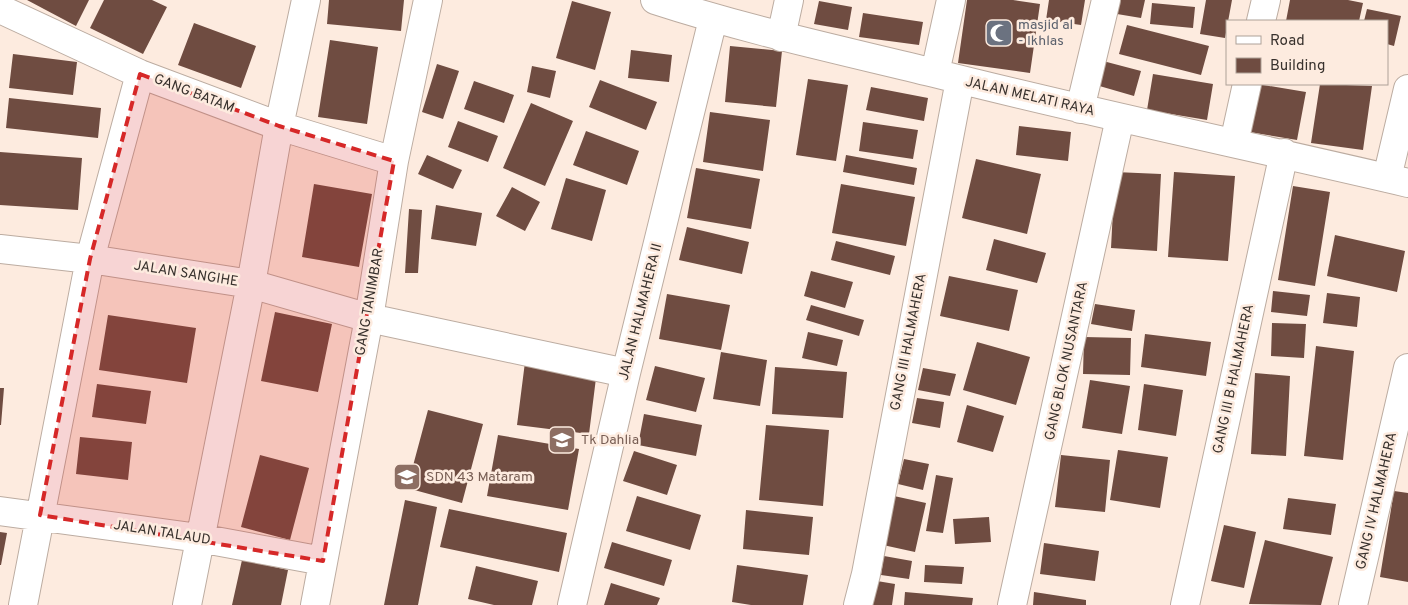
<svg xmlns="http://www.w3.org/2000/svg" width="1408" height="605" font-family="Overpass,sans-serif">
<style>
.building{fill:#6f4c41}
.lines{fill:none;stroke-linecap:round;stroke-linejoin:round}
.street-casing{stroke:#bcaca1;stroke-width:30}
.street{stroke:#fff;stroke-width:28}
.marked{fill:#d62828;fill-opacity:0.2;stroke:#d62828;stroke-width:4;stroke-dasharray:10 6;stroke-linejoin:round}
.labels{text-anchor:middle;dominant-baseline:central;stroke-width:5;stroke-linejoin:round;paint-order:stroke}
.worship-label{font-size:14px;fill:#5b616d;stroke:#fdebdf;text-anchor:start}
.street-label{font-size:14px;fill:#38312d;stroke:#fdebdf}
.education-label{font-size:14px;fill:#785e54;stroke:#fdebdf;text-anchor:start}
</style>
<rect width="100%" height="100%" fill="#fdebdf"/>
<path class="building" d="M27,0H89L76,26Z
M104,0H152L167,7L143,54L90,28Z
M329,0H404L401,31L327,24Z
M967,0H1013L1040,4L1030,73L958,63Z
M1049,0H1085L1081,25L1046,20Z
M1120,0H1145L1141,18L1117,14Z
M1206,0H1232L1225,38L1200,34Z
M1290,0H1348L1363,3L1359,21H1286Z
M572,1L611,12L595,70L556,58Z
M819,1L852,7L848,30L814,24Z
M1152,3L1195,7L1193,28L1150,24Z
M1367,9L1401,16L1394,46L1387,44V21H1364Z
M863,13L923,22L919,45L859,37Z
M194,23L256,46L241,88L178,65Z
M1127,25L1209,46L1201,75L1119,54Z
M330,40L378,47L367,124L318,117Z
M730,46L782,51L776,107L725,102Z
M631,50L672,55L669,82L628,78Z
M13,54L77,62L73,95L9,88Z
M1103,61L1141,71L1134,96L1096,85Z
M437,64L459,71L443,119L422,112Z
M532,66L556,71L550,98L527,92Z
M1153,74L1213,84L1207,120L1147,110Z
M808,79L848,85L836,161L796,155Z
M600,80L657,102L646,130L589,107Z
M474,81L514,95L504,123L464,109Z
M1257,84L1306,92L1297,140L1249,132Z
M1320,84L1372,86L1363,150L1311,143Z
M871,87L928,98L924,121L866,110Z
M9,98L101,108L98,138L6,128Z
M531,103L573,121L545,186L503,168Z
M710,112L770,120L763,171L703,162Z
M458,121L498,136L488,162L448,147Z
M863,122L918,130L913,159L859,151Z
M1019,126L1071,132L1068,161L1016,155Z
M586,131L639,151L627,185L573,165Z
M0,152L82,158L78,210L0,205Z
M427,155L462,170L453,189L418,174Z
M846,155L917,168L914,185L843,172Z
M976,159L1041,174L1027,234L962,218Z
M696,168L760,179L751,229L687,218Z
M1115,172L1161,174L1157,251L1111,248Z
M1174,172L1235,176L1228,261L1168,257Z
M566,178L606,190L592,241L551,229Z
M314,184L372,194L359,267L302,257Z
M841,184L915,197L906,246L832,233Z
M1293,186L1330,192L1315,286L1278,280Z
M512,187L540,202L525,231L496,216Z
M436,205L482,213L476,246L431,239Z
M409,209L422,210L418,273H405Z
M687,227L749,242L742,274L679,260Z
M1335,235L1405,251L1397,292L1327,276Z
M994,239L1046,253L1037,283L986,270Z
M836,241L895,256L890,275L831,260Z
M811,271L853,282L845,308L804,296Z
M949,276L1018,290L1009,331L940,316Z
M1273,291L1310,295L1307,316L1271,312Z
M1327,293L1360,297L1357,327L1323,323Z
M667,294L730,305L721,350L659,339Z
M1095,304L1135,310L1132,331L1091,324Z
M811,305L864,320L859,336L806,320Z
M275,312L332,324L318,392L261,381Z
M108,315L196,328L187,383L99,370Z
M1272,323L1306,324L1304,358L1271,356Z
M808,332L843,340L837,366L802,358Z
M1145,334L1211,342L1206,376L1141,367Z
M1084,337L1131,338L1130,375L1083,374Z
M977,342L1030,357L1016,405L963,390Z
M1316,346L1354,351L1343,460L1304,456Z
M721,352L767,360L760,406L713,399Z
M525,362L597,370L589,434L517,425Z
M655,366L705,378L696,412L646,400Z
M775,367L847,372L843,418L772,414Z
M923,368L956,374L950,396L918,390Z
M1255,373L1290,376L1286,456L1251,454Z
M1090,380L1130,386L1122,434L1082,428Z
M97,384L151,391L146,424L92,417Z
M1144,384L1183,390L1176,436L1138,430Z
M0,388H4L1,425H0Z
M917,398L944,402L940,428L912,423Z
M967,405L1004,416L993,452L957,442Z
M428,410L483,424L462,503L407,488Z
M644,414L702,425L696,456L638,445Z
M766,425L829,430L823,506L759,500Z
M498,435L579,449L568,510L487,496Z
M80,437L132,442L128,480L76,474Z
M1118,450L1168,457L1160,508L1110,500Z
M634,451L677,465L667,495L623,481Z
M260,455L309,468L290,540L241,527Z
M1061,455L1110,460L1105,512L1055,507Z
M904,459L929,464L923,490L898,484Z
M936,475L953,478L943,533L926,531Z
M1394,491L1408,493V582L1380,577Z
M637,496L701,515L690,550L626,531Z
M894,496L926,503L915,552L883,545Z
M1288,498L1336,504L1331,535L1283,529Z
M405,500L437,507L418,605H384Z
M449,509L567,533L559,572L440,547Z
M746,510L813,517L809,555L743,549Z
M989,517L991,542L955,544L953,519Z
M1224,525L1256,532L1244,588L1211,581Z
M0,532L7,533L1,565H0Z
M1265,540L1333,557L1321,605L1249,604Z
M612,542L672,560L664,586L604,568Z
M1044,543L1099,551L1095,581L1040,574Z
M884,556L912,561L909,579L881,575Z
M242,560L288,570L281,605H232Z
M737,565L808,575L803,605H751L732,602Z
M925,565L964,567L962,584L924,582Z
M476,566L538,581L532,605H494L468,599Z
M871,580L895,584L892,605H868Z
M611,583L660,598L657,605H604Z
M905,592L973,598L972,605H904Z
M1034,592L1086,600V605H1033Z"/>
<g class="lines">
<g class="street-casing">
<path id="street" d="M655,0C747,30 840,50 934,73C1091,113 1250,146 1408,183
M0,9L140,74L279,126L394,161
M1261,21L1266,0
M781,37L789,0
M935,73L951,0
M1080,109L1106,0
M1234,143L1247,84
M1387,178L1408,89
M0,249L90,259L251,284L369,318L626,373
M0,511L199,538L323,561
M23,605L90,259L140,74
M187,605L251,284L279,126L306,0
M315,605L369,318L394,161L428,0
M572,605L626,373L713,19
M858,605L866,574L960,80
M1012,605L1120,118
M1185,605L1284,153
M1353,605L1408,368"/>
</g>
<use href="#street" class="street"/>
</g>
<path class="marked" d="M140,74L279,126L394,161L323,561L40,515L90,259Z"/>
<defs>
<g id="mosque-square" transform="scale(1.4375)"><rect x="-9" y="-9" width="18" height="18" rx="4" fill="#6b7280" stroke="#fdebdf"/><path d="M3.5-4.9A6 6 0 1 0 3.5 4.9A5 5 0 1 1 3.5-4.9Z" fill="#fff"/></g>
<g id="school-square" transform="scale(1.4375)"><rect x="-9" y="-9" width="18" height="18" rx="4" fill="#8d6e63" stroke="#fdebdf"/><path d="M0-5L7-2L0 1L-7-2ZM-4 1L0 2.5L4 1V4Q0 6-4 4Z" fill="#fff"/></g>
</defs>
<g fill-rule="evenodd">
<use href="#mosque-square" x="999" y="33"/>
<use href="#school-square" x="562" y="440"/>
<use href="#school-square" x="407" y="477"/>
</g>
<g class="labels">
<g class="worship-label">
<text x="1018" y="25">masjid al<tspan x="1018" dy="16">- Ikhlas</tspan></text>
</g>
<g class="street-label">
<text transform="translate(194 94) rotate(21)">GANG BATAM</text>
<text transform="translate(1030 97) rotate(13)">JALAN MELATI RAYA</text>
<text transform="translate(186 274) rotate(9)">JALAN SANGIHE</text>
<text transform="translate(370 302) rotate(-80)">GANG TANIMBAR</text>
<text transform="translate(641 312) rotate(-76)">JALAN HALMAHERA II</text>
<text transform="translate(909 342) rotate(-79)">GANG III HALMAHERA</text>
<text transform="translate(1067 361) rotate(-78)">GANG BLOK NUSANTARA</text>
<text transform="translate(1234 379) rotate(-78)">GANG III B HALMAHERA</text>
<text transform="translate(1377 501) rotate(-77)">GANG IV HALMAHERA</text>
<text transform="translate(162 533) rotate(9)">JALAN TALAUD</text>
</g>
<g class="education-label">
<text x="581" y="440">Tk Dahlia</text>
<text x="426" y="477">SDN 43 Mataram</text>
</g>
</g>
<rect x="1226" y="20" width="162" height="65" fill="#fdebdf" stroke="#aea198"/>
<rect x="1236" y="36" width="25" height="8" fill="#ffffff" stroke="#aea198"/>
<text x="1270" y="45" font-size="15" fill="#38312d">Road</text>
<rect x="1236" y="58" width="25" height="15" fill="#6f4c41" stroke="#aea198"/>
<text x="1270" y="70" font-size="15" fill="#38312d">Building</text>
</svg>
